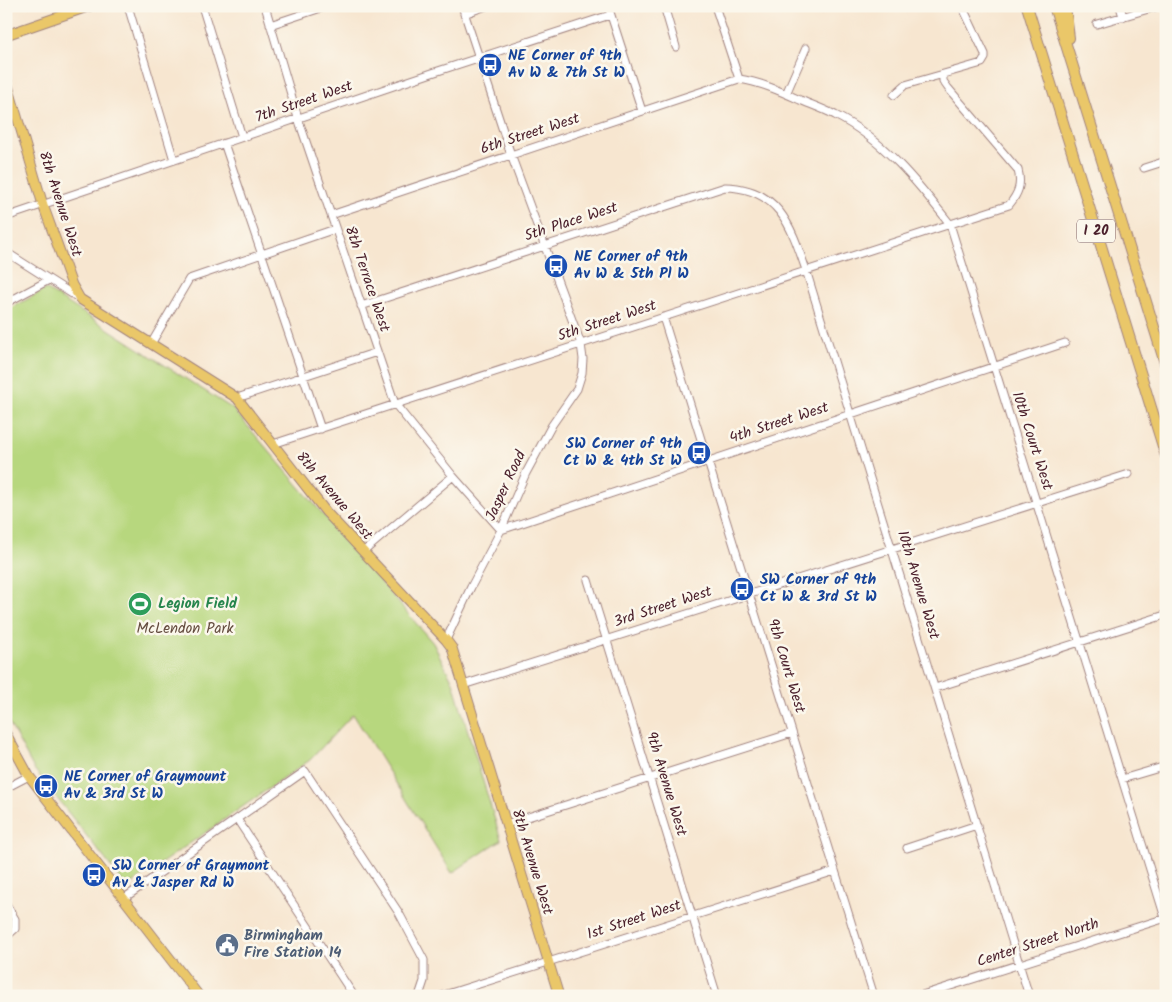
<svg xmlns="http://www.w3.org/2000/svg" width="1172" height="1002" font-family="Kalam,sans-serif">
<style>
.green{fill:#b7d77e;stroke:#807b54}
.lines{fill:none;stroke-linecap:round;stroke-linejoin:round}
.minor-casing{stroke:#a0827e;stroke-width:9}
.major-casing{stroke:#a0827e;stroke-width:11}
.highway-casing{stroke:#a0827e;stroke-width:12}
.minor{stroke:#fff;stroke-width:7}
.major{stroke:#eac769;stroke-width:9}
.highway{stroke:#eac769;stroke-width:10}
.labels{text-anchor:middle;dominant-baseline:central;stroke-width:5;stroke-linejoin:round;paint-order:stroke}
.shield{fill:#fbf7ec;stroke:#7f6065;stroke-width:1}
.shield-label{font-size:14px;font-weight:bold;fill:#4a1f2b}
.transit-label{font-size:15px;font-weight:bold;fill:#164399;stroke:#fbf7ec;text-anchor:start}
.street-label{font-size:15px;fill:#4a1f2b;stroke:#fbf7ec}
.leisure-label{font-size:15px;font-weight:bold;fill:#27864d;stroke:#fbf7ec;text-anchor:start}
.park-label{font-size:15px;fill:#654d40;stroke:#fbf7ec}
.service-label{font-size:15px;font-weight:bold;fill:#4e5e75;stroke:#fbf7ec;text-anchor:start}
</style>
<rect width="100%" height="100%" fill="#fbf7ec"/>
<filter id="ink" filterUnits="userSpaceOnUse"><feTurbulence type="fractalNoise" baseFrequency=".02" numOctaves="2"/><feDisplacementMap in="SourceGraphic" scale="10" xChannelSelector="R" yChannelSelector="G"/><feConvolveMatrix kernelMatrix="1 2 1 2 8 2 1 2 1" color-interpolation-filters="sRGB"/></filter>
<filter id="wash" filterUnits="userSpaceOnUse"><feTurbulence type="fractalNoise" baseFrequency=".0096" numOctaves="4" result="noise"/><feDisplacementMap in="SourceGraphic" scale="20" xChannelSelector="R" yChannelSelector="G"/><feGaussianBlur stdDeviation="1.12" result="paint"/><feColorMatrix in="noise" values="0 0 0 0 0 0 0 0 0 0 0 0 0 0 0 0 0 1.4 0 .05"/><feComposite in="paint" operator="in"/></filter>
<g filter="url(#wash)">
<rect width="100%" height="100%" fill="#f7e6d0"/>
<path class="green" d="M46,289L233,409L433,643L453,682L501,840L452,873L353,714L310,760L127,887L34,769L6,717V311Z"/>
</g>
<g filter="url(#ink)">
<g class="lines">
<g class="minor-casing">
<path id="minor" d="M128,6L174,160
M202,6L242,137
M265,6L298,118L395,404L453,476L501,530L1065,343
M608,6L642,111
M664,6L676,47
M715,6L739,79
M1120,6L1123,17
M464,14L486,6
M1097,24L1159,6
M270,25L327,6
M786,94L806,48
M894,95L905,85L982,63L985,58V54L962,6
M224,143L321,429
M1144,168L1166,161
M331,215L739,79C760,82 780,91 800,100C812,105 824,109 835,115C883,139 918,183 950,224L1166,921
M6,217L432,73L610,15
M6,252L80,299
M6,303L49,280
M361,306L725,187C779,188 791,226 806,270L1029,996
M663,317L874,996
M151,344L189,279L335,229
M237,398L377,352
M273,444L1009,205C1018,194 1022,185 1018,170L948,88L943,81V75
M363,552L453,476
M588,580L717,996
M446,640L471,587L501,530L526,473L552,425L577,389L582,373L583,359L581,344L511,155L462,6
M463,685L1129,474
M935,688L1165,615
M1122,779L1166,766
M6,788L29,776
M237,819L354,996
M506,824L792,733
M907,848L977,825
M123,899L305,771L399,913L424,960V981L419,996
M6,904L15,919V929L6,937
M441,996L835,871
M919,996L1166,918"/>
</g>
<g class="major-casing">
<path id="major" d="M6,35L90,6
M6,79L43,205L72,285L80,299L237,398L326,512L446,640L452,648L559,996
M6,734L29,776L199,996"/>
</g>
<g class="highway-casing">
<path id="highway" d="M1027,6L1166,456
M1054,6L1166,366
M1065,6L1069,38"/>
</g>
<use href="#minor" class="minor"/>
<use href="#major" class="major"/>
<use href="#highway" class="highway"/>
</g>
</g>
<defs>
<g id="bus-disc" transform="scale(1.25)"><circle r="9.5" fill="#1a4fb4" stroke="#fbf7ec"/><path d="M-5-6H5V4H4V6H2V4H-2V6H-4V4H-5ZM-3.5-4V0h7V-4ZM-3.5 1.2v1.5H-2V1.2ZM2 1.2v1.5H3.5V1.2Z" fill="#fff"/></g>
<g id="stadium-disc" transform="scale(1.25)"><circle r="9.5" fill="#2e9e5b" stroke="#fbf7ec"/><path d="M0-5a6.5 5 0 1 0 0 10a6.5 5 0 1 0 0-10ZM-3.5-1.8h7v3.6h-7Z" fill="#fff"/></g>
<g id="civic-disc" transform="scale(1.25)"><circle r="9.5" fill="#5c6f8a" stroke="#fbf7ec"/><path d="M-.6-6.5H3V-4.5H.6V-3L4-1V1h2V6H-6V1h2V-1L-.6-3ZM-1.2 2.5V6h2.4V2.5Z" fill="#fff"/></g>
</defs>
<g fill-rule="evenodd">
<use href="#bus-disc" x="490" y="65"/>
<use href="#bus-disc" x="556" y="266"/>
<use href="#bus-disc" x="699" y="453"/>
<use href="#bus-disc" x="742" y="589"/>
<use href="#stadium-disc" x="140" y="604"/>
<use href="#bus-disc" x="46" y="786"/>
<use href="#bus-disc" x="94" y="875"/>
<use href="#civic-disc" x="227" y="945"/>
</g>
<g class="labels">
<rect class="shield" x="1077" y="219.5" width="38" height="23" rx="4"/>
<g class="shield-label">
<text x="1096" y="231">I 20</text>
</g>
<g class="transit-label">
<text x="508" y="56">NE Corner of 9th<tspan x="508" dy="17">Av W &amp; 7th St W</tspan></text>
<text x="574" y="257">NE Corner of 9th<tspan x="574" dy="17">Av W &amp; 5th Pl W</tspan></text>
<text x="682" y="444" text-anchor="end">SW Corner of 9th<tspan x="682" dy="17">Ct W &amp; 4th St W</tspan></text>
<text x="760" y="580">SW Corner of 9th<tspan x="760" dy="17">Ct W &amp; 3rd St W</tspan></text>
<text x="64" y="777">NE Corner of Graymount<tspan x="64" dy="17">Av &amp; 3rd St W</tspan></text>
<text x="112" y="866">SW Corner of Graymont<tspan x="112" dy="17">Av &amp; Jasper Rd W</tspan></text>
</g>
<g class="street-label">
<text transform="translate(304 102) rotate(-19)">7th Street West</text>
<text transform="translate(530 134) rotate(-18)">6th Street West</text>
<text transform="translate(60 204) rotate(72)">8th Avenue West</text>
<text transform="translate(571 222) rotate(-18)">5th Place West</text>
<text transform="translate(367 279) rotate(71)">8th Terrace West</text>
<text transform="translate(607 321) rotate(-18)">5th Street West</text>
<text transform="translate(779 423) rotate(-18)">4th Street West</text>
<text transform="translate(1032 441) rotate(72)">10th Court West</text>
<text transform="translate(506 486) rotate(-65)">Jasper Road</text>
<text transform="translate(334 496) rotate(50)">8th Avenue West</text>
<text transform="translate(918 585) rotate(73)">10th Avenue West</text>
<text transform="translate(663 607) rotate(-18)">3rd Street West</text>
<text transform="translate(786 666) rotate(73)">9th Court West</text>
<text transform="translate(666 784) rotate(73)">9th Avenue West</text>
<text transform="translate(532 862) rotate(73)">8th Avenue West</text>
<text transform="translate(634 920) rotate(-18)">1st Street West</text>
<text transform="translate(1038 943) rotate(-18)">Center Street North</text>
</g>
<g class="leisure-label">
<text x="158" y="604">Legion Field</text>
</g>
<g class="park-label">
<text x="185" y="629">McLendon Park</text>
</g>
<g class="service-label">
<text x="244" y="936">Birmingham<tspan x="244" dy="17">Fire Station 14</tspan></text>
</g>
</g>
<rect width="1172" height="1002" fill="none" stroke="#fbf7ec" stroke-width="25"/>
</svg>
